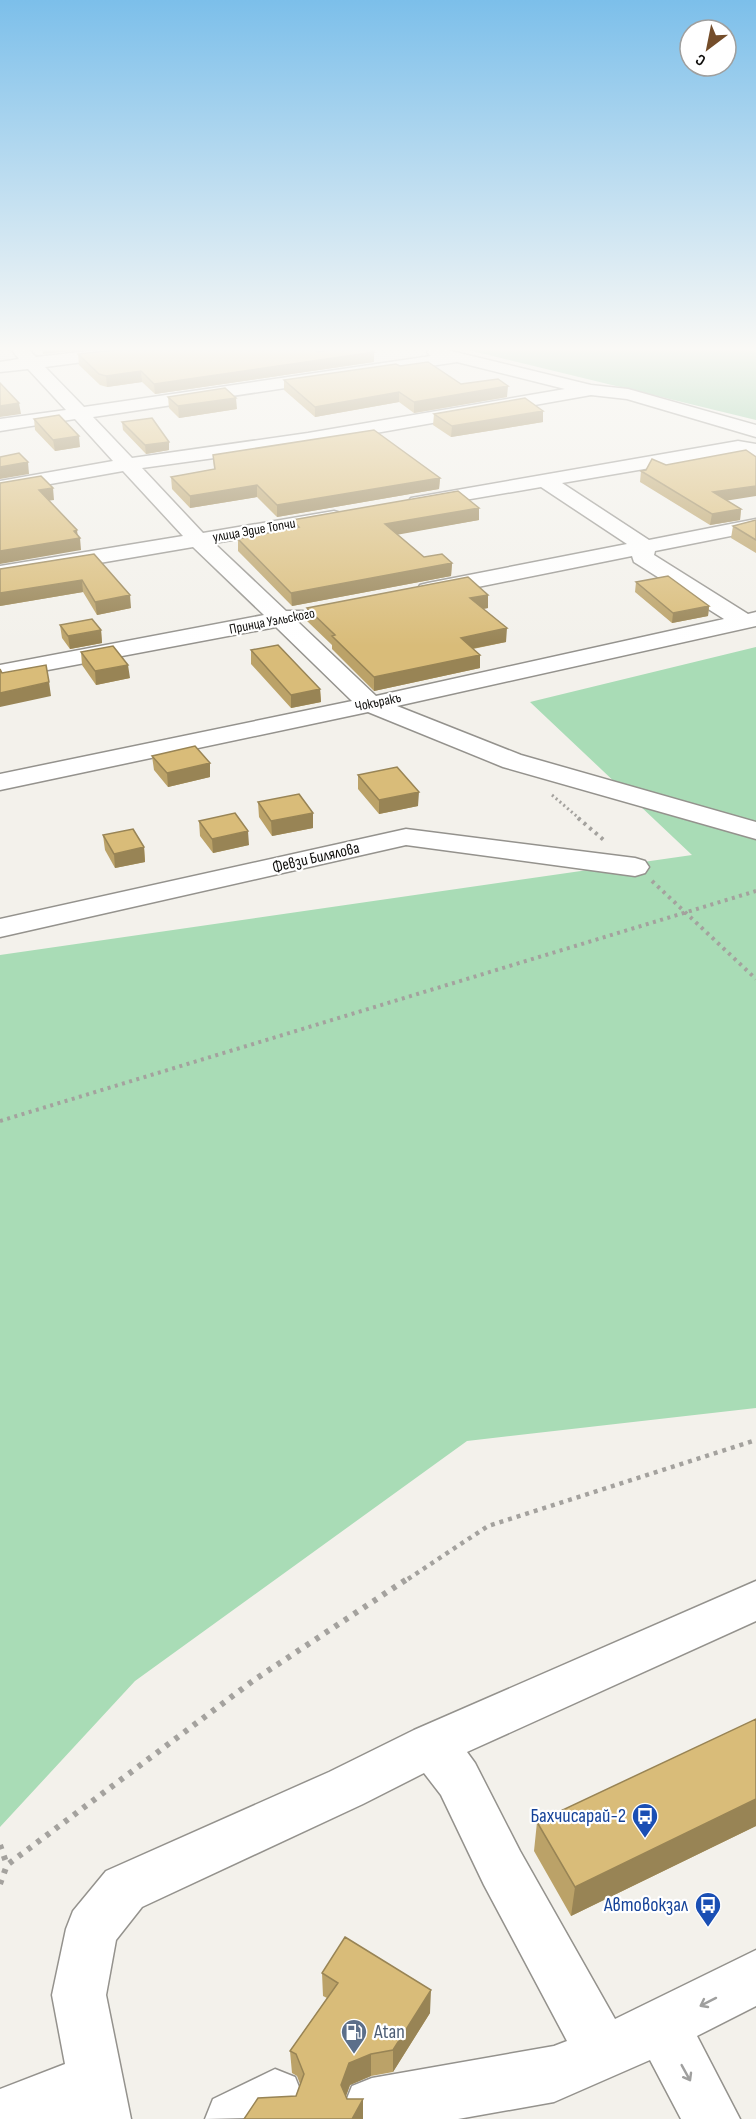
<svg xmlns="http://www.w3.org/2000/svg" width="756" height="2119" font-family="'Sofia Sans Condensed',sans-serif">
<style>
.green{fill:#a9dcb6}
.forest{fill:#87c698}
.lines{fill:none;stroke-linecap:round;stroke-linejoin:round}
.minor-casing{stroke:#94928d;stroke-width:3}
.path-far3{stroke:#a4a29e;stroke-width:3;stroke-dasharray:2 3;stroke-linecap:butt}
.path-far2{stroke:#a4a29e;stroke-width:4;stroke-dasharray:3 4.5;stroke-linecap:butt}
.path-far1{stroke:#a4a29e;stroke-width:4.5;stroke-dasharray:4 5;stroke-linecap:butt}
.path{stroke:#a4a29e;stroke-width:6;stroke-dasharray:4.5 7;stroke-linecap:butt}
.minor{fill:#fff;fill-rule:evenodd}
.wall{fill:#bba268}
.shaded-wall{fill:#988455}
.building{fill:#d9bc79;stroke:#988455;stroke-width:1.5}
.oneway{stroke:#9f9f9e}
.labels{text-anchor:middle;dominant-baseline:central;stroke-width:4.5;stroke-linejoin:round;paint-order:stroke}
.far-street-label{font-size:14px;fill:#0f0e0c;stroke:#fff}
.street-label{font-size:16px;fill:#0f0e0c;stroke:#fff}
.near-transit-label{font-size:20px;fill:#164399;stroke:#fff;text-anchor:end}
.near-service-label{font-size:20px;fill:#4e5e75;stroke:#fff;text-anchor:start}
</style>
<rect width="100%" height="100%" fill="#f3f1eb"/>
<path class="green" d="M756,647V1408L467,1441L135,1681L0,1827V955L692,855L530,702Z"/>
<path class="forest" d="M468,350H756V420Z"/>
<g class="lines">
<g class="minor-casing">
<path id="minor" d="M12,350H29L36,357L99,350H145L137,355L45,367L84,407L431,356L427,352L429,350H447L591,385L628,389L756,425V437L627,399L591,395L308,445L142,468L203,533L334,511L341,513L344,517L341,521L334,523L214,543L286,611H303L307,616L298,622L376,696L724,619L634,562L632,556L428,597L420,595L417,590L420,585L428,583L627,544L541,487L418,508L411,506L408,502L411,498L738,441L756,444V456L738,453L562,483L649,540L756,519V531L655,551L654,555L748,614L756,612V626L397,706L521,755L756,822V839L503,767L368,712L0,790V774L352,701L276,627L0,679V665L264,615L193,547L0,580V566L183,536L123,471L0,493V481L113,461L75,419L0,431V419L66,410L28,369L0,372V362L19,359ZM457,362L565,389L308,433L132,458L93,417Z
M406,829L635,858L645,861L649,867L645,873L635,876L406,845L0,937V919Z
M756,1581V1621L467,1752L475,1763L520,1851L615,2019L756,1950V2006L697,2036L740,2119H681L650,2060L554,2102L458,2119H349L344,2106L352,2086L372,2078L554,2046L567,2041L484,1885L441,1795L424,1773L363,1804L142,1907L116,1940L106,1995L131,2119H0V2089L65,2064L52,1995L66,1929L73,1911L106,1871L329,1772L414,1730Z
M275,2069L295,2077L303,2097L295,2117L205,2119L213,2099Z"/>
</g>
<path class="path-far3" d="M552,795L580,819"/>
<path class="path-far2" d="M578,818L605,841
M652,881L756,979
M0,1121L756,891"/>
<path class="path-far1" d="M408,1579L488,1526L756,1440"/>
<path class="path" d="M0,1845L7,1865
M0,1884L7,1865L254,1680L410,1577"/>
<use href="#minor" class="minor"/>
</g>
<path class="wall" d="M318,352L374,362L155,394L142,382L107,387L100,385L79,365L78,354Z
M400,366L461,384L507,397L414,413L399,402L315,417L284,390V380Z
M168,397L237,409L179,418L169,408Z
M434,414L543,422L451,437L433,425Z
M34,419L80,447L55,451L35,430Z
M122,422L169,442V450L146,454L123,430Z
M213,455L440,478L439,489L277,517L257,497L190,508L172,489L171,477L214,469Z
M641,471L727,501L741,509L740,520L710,525L640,482Z
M479,508V520L397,534L424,557L452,563L451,576L292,606L238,551V539L292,529V520Z
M756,520V553L731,538L733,526Z
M94,554L131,608L97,615L83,592L0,606V569Z
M636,582L709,606L708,616L672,623L635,592Z
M307,608H488L483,609L506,642L473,649L480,655V668L374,691L332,649V645L307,621Z
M60,625L101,630L102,643L70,649L62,638Z
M251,650L320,689L321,702L291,708L251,664Z
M81,652L130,678L96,685L82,665Z
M152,756L210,763V777L168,787L154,770Z
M358,775L418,806L379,814L358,789Z
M258,802L313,828L272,836L259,817Z
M199,821L249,845L213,853L200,836Z
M103,835L144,847L145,862L115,868L105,850Z
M756,1719V1826L571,1916L534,1851L537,1822Z
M322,1973L430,2013L393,2072L371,2076L350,2085L346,2096H296L300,2084L297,2076L292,2073L290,2051L327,1998L323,1996Z"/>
<path class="shaded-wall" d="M42,350H82L43,354Z
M374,352V362L155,394L154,384Z
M141,371L142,382L107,387L106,376Z
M508,386L507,397L414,413V402Z
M399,392V402L315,417V407Z
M236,398L237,409L179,418L178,406Z
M19,403L21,414L0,417V406Z
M543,411V422L451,437L452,426Z
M79,436L80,447L55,451L53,440Z
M169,442V450L146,454L145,445Z
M28,462L29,474L0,479V467Z
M440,478L439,489L277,517V505Z
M257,485V497L190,508V496Z
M756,486V496L712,503L713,492Z
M53,488L54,500L40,502L39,490Z
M479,508V520L385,537V524Z
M741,509L740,520L710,525L712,514Z
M77,530L78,538H80L81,550L0,564V551Z
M452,563L451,576L292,606L291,593Z
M82,580L83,592L0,606V593Z
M130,595L131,608L97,615L95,602Z
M488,595V608L470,611V598Z
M709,606L708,616L672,623L673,613Z
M507,628L506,642L460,651L461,638Z
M101,630L102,643L70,649L68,636Z
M480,655V668L374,691V677Z
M128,665L130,678L96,685L95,671Z
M49,682L51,696L0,707V693Z
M320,689L321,702L291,708V695Z
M210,763V777L168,787L167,773Z
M419,792L418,806L379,814V800Z
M313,813V828L272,836L271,821Z
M248,831L249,845L213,853L212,839Z
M144,847L145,862L115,868L114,854Z
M756,1799V1826L571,1916L575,1887Z
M431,1990L430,2013L393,2072V2050Z
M371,2054V2076L350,2085L342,2107L341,2085L349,2063Z
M363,2099V2119H352Z"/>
<path class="building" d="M115,350H315L318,352L328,350H370L374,352L154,384L141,371L106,376L99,374L78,354Z
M428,362L461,384L498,379L508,386L414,402L399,392L315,407L284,380L396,364L400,366Z
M0,383L19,403L0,406Z
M225,388L236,398L178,406L168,397Z
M525,398L543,411L452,426L434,414Z
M59,415L79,436L53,440L34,419Z
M152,418L169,442L145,445L122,422Z
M374,430L440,478L277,505L257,485L190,496L171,477L215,469L213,455Z
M746,450L756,457V486L713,492L741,509L712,514L641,471L646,470L652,459L666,465Z
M19,453L28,462L0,467V457Z
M41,476L53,488L39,490L77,530L74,531L80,538L0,551V483Z
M458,491L479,508L385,524L424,557L442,554L452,563L291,593L238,539L299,527L292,520Z
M756,520V540L733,526Z
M94,554L130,595L95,602L82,580L0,593V569Z
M668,576L709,606L673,613L636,582Z
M468,577L488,595L470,598L507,628L461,638L480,655L374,677L332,636L335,635L307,608Z
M92,619L101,630L68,636L60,625Z
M278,645L320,689L291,695L251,650Z
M113,646L128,665L95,671L81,652Z
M46,665L49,682L0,693V669L2,673Z
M195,746L210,763L167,773L152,756Z
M397,767L419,792L379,800L358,775Z
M299,794L313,813L271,821L258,802Z
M235,813L248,831L212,839L199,821Z
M133,829L144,847L114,854L103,835Z
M756,1719V1799L575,1887L537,1822Z
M345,1937L431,1990L393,2050L371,2054L349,2063L341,2085L347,2099H363L352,2119H244L258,2098L296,2096L304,2074L296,2054L290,2051L338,1983L322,1973Z"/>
<defs><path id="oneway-shaft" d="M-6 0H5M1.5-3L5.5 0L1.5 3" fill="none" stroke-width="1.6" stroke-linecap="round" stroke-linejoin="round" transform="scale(1.5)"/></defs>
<g class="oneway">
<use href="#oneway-shaft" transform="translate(708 2002) rotate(153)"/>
<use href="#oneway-shaft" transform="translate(686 2073) rotate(61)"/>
</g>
<linearGradient id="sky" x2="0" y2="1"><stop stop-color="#7cbfea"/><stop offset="0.54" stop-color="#faf9f6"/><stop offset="1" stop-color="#faf9f6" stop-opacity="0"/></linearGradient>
<rect width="756" height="646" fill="url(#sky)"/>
<defs>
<g id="bus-pin" transform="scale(1.35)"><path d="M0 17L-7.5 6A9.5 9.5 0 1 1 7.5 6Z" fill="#1a4fb4" stroke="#fff"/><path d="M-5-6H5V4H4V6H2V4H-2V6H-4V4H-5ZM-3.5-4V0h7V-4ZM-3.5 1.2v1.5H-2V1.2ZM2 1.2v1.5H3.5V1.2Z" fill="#fff"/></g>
<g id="fuel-pin" transform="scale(1.35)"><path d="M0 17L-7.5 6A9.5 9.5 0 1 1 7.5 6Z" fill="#5c6f8a" stroke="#fff"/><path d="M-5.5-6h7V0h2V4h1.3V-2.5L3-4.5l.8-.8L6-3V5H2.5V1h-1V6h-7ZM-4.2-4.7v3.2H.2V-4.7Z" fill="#fff"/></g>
</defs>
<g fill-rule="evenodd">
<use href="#bus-pin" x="645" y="1816"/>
<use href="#bus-pin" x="708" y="1905"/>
<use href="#fuel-pin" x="354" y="2032"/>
</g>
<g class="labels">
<g class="far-street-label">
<text transform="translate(254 530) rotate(-10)">улица Эдие Топчи</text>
<text transform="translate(272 621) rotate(-11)">Принца Уэльского</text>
<text transform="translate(378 702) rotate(-12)">Чокъракъ</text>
</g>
<g class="street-label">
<text transform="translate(316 858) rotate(-13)">Февзи Билялова</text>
</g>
<g class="near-transit-label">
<text x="626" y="1816">Бахчисарай-2</text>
<text x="688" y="1905">Автовокзал</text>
</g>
<g class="near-service-label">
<text x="374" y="2032">Atan</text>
</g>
</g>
<g transform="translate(708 48) rotate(212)"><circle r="28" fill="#ffffff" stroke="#9f9f9e" stroke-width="1.5"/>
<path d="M0-4.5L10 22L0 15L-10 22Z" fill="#744d2a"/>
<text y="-9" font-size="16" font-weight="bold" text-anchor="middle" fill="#0f0e0c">С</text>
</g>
</svg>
